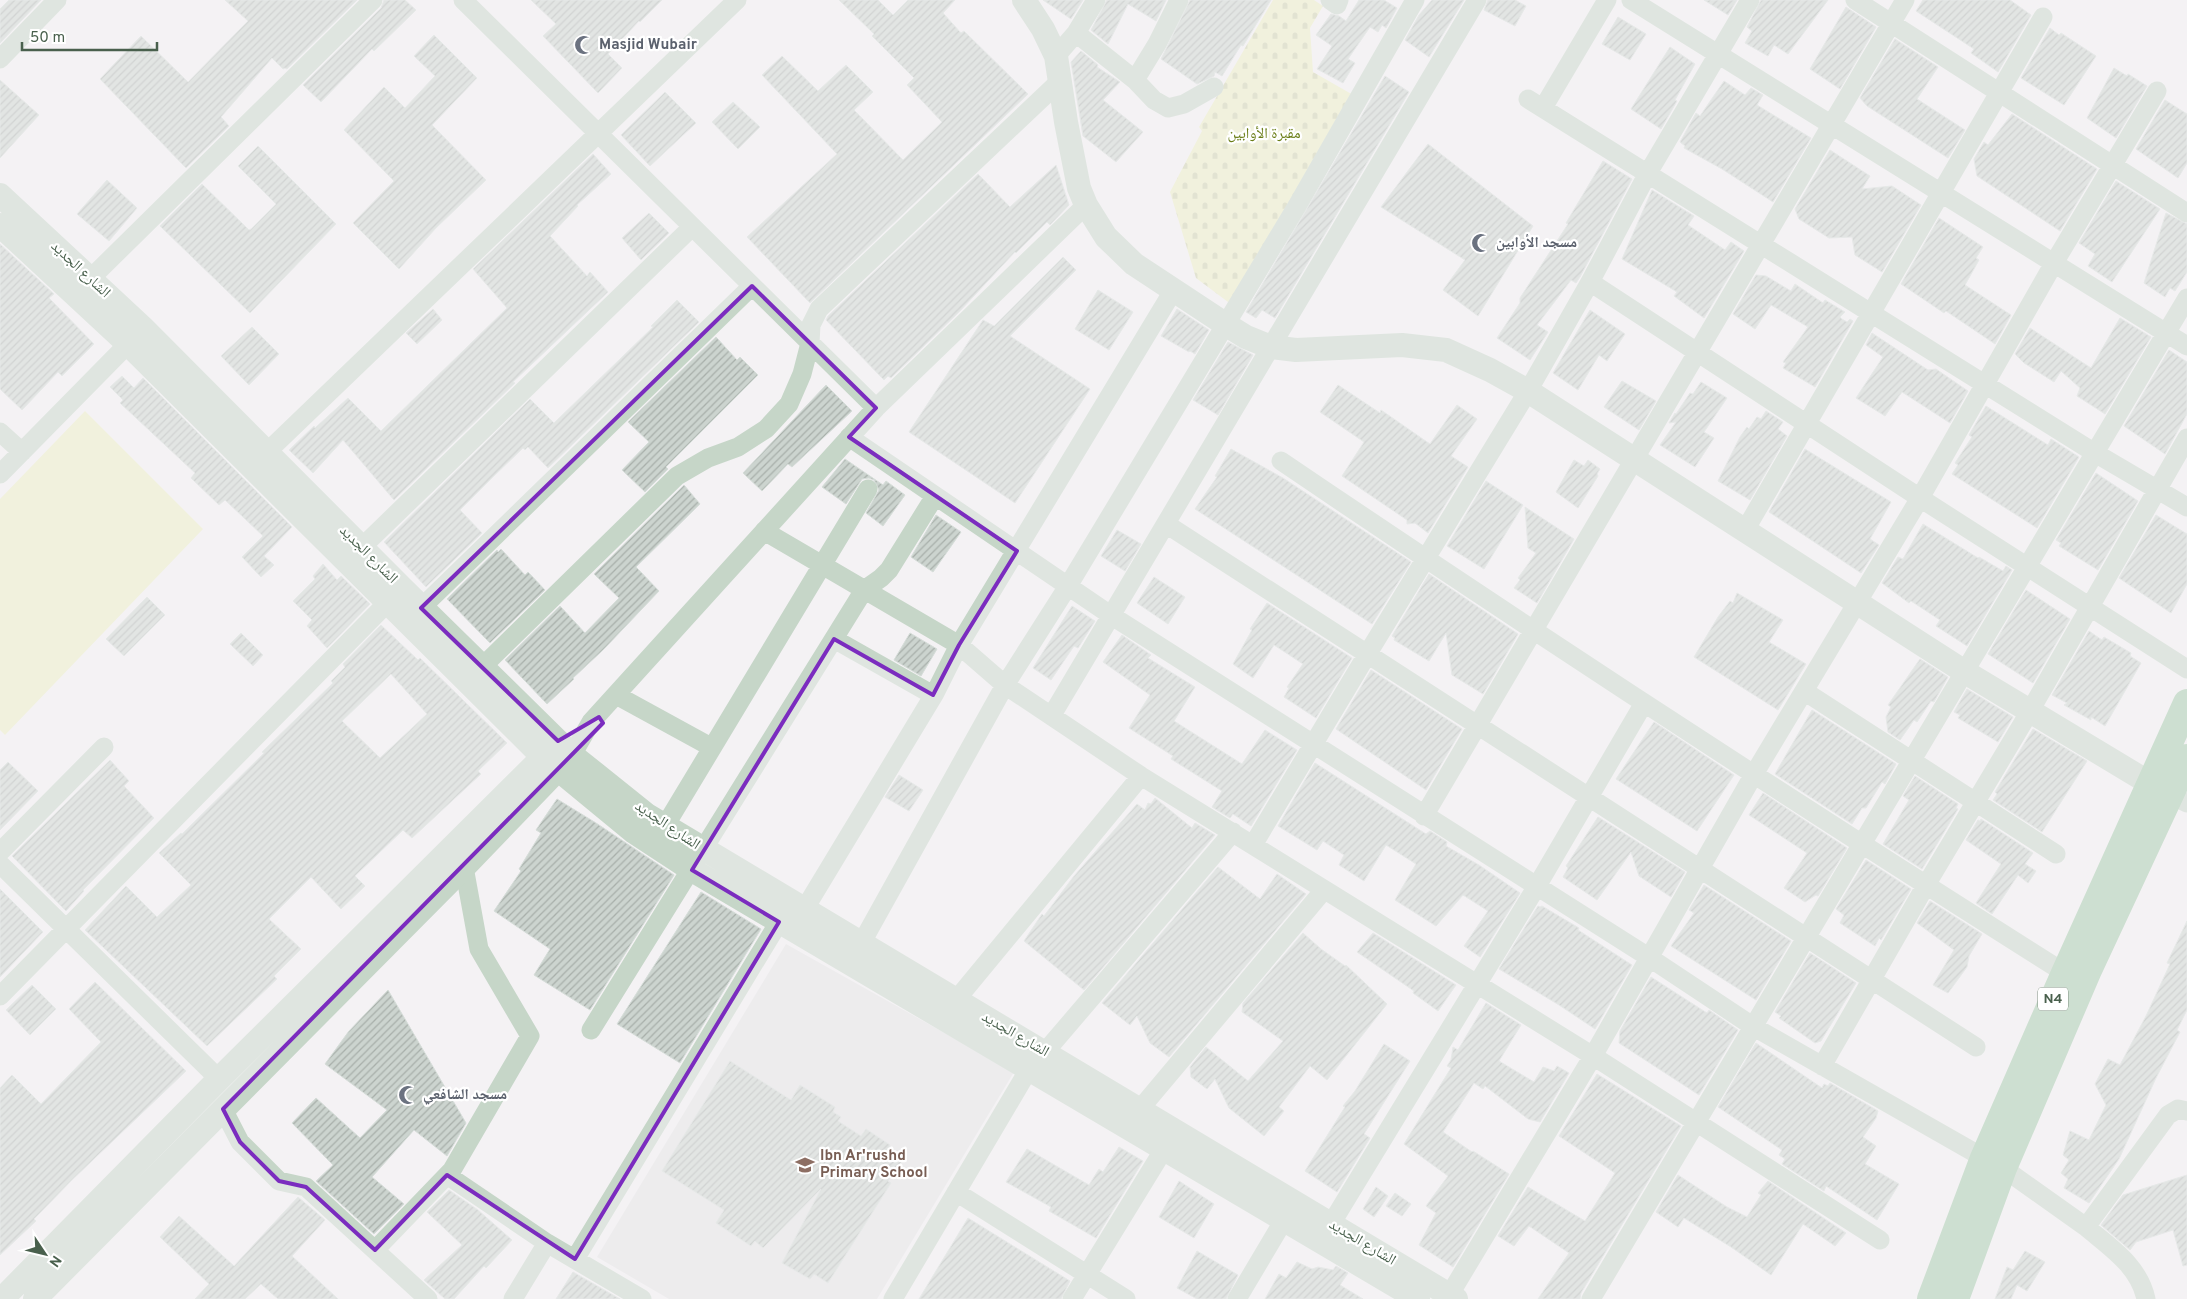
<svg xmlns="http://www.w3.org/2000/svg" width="2187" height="1299" font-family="Overpass,'Noto Naskh Arabic',sans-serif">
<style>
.education{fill:#e4e4e5}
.cemetery{fill:url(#cemetery-stones)}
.park{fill:#edf0c2}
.building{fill:url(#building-hatch);stroke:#d6ddd9;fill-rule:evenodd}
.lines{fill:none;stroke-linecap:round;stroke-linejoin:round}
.minor{stroke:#c6d6c8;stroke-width:19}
.tertiary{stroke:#c6d6c8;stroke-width:24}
.trunk{stroke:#9ec8a6;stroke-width:28}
.marked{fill:none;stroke:#7b2cbf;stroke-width:4;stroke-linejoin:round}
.labels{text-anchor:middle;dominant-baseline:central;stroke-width:4.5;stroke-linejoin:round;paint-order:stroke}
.shield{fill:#fff;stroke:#809082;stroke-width:1}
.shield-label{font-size:14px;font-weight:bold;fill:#49604d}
.worship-label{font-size:15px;font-weight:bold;fill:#5b616d;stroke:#fff;text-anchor:start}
.park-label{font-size:15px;fill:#6b7e18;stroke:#fff}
.street-label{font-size:15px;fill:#49604d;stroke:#fff}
.education-label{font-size:15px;font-weight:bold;fill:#785e54;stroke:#fff;text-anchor:start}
</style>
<defs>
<pattern id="cemetery-stones" width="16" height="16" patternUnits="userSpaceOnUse" patternTransform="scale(1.25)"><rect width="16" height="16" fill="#edf0c2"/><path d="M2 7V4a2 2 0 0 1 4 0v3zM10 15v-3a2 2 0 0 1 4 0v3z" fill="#cdd0a8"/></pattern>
<pattern id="building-hatch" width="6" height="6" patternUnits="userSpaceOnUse" patternTransform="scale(1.25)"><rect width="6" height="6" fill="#ccd4cf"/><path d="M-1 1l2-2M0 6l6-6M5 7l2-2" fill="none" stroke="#a8afaa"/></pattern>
</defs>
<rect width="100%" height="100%" fill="#f4f2f4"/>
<path class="education" d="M786,944L1014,1072L877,1299H669L597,1257Z"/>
<path class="cemetery" d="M1273,0H1314L1323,6L1310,28L1313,72L1355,96L1232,305L1196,278L1170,192L1202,131L1199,127Z"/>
<path class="park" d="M85,411L203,529L5,735L0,730V499Z"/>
<path class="building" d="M9,0H41L0,43V9Z
M225,0H357L287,69L285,68L283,69L272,58L221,117L229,126L186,168L100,79L141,36L188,82L248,21Z
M384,0H405L416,10L374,51L372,49L321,102L303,85L381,8Z
M531,0H662L640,22L639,21L608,54L622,68L598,93L543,36L556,24Z
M839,0H878L893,15L908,0H955L943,13L961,33L964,31L1028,94L810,303L747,237L837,154L762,75L782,56L818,91L846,65L873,92L854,110L903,160L942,122L907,85L914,78L872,36L874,34Z
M1043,0H1083L1071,19Z
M1107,0H1166L1156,21L1128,4L1108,44L1091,30Z
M1190,0H1271L1243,46L1241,45L1222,76L1215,72L1214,76L1197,84L1161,59Z
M1359,0H1384L1397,8L1386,28L1382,25L1378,32L1370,27L1348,59L1355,63L1343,83L1317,69L1332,46L1316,35L1331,14L1339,16L1346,21Z
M1432,0H1464L1429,57L1405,40L1419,15Z
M1488,0H1515L1526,6L1515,26L1484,10Z
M1704,0H1737L1728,15Z
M1761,0H1828L1788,54L1774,45L1768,56L1745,43L1752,31L1747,27Z
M1923,0H2010L2031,15L1998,72L1971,53L1974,49L1916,11Z
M1846,7L1876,27L1840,89L1810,69Z
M1618,17L1646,34L1630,60L1602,44Z
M2050,28L2059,35L2061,33L2096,56L2064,105L2021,78Z
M434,35L477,78L432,125L486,180L436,228L399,269L353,223L394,181L344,130L384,87L405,108L435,76L414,56Z
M1895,39L1938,67L1917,99L1965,130L1948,158L1867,106L1860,98Z
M1670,47L1695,64L1675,100L1677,101L1661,129L1631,109Z
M1081,51L1098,65L1097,67L1120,82L1103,100L1143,132L1116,162L1083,136L1071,62Z
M2114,68L2127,76L2128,74L2147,86L2116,138L2087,118Z
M1385,76L1409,92L1275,318L1262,310L1256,318L1246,312Z
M0,80L39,115L0,158Z
M1724,81L1745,95L1751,88L1763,95L1757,105L1811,138L1773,202L1722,169L1684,148L1685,146L1680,142L1696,113L1700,116Z
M665,92L696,123L650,166L621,135Z
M2165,100L2187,114V163L2178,178L2136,149Z
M733,102L760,127L738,149L712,122Z
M2012,114L2097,169L2060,231L1977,176L1974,159L1984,142L1988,145Z
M1428,144L1533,226L1478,316L1443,290L1465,260L1381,207Z
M258,146L336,224L250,313L160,226L202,184L249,230L251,229L276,204L238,166Z
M1830,150L1870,176L1862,189L1892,186L1921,205L1882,272L1855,255L1852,237L1829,238L1799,219L1795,209Z
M593,154L611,174L577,205L578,206L550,236L587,276L590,272L608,292L513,382L515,383L394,500L343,440L313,473L289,450L314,426L315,428L348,398L381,431L507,308L473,269Z
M1603,161L1632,179L1580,277L1576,283L1571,280L1537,325L1548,332L1530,360L1497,338L1520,303V298L1568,224L1566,223Z
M1056,165L1069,205L1050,225L1047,222L1016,253L1015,252L959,312L891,378L888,376L884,380L826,320L828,316L978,174L1010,207Z
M107,180L137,208L109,241L77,214Z
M2116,181L2160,209L2112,282L2088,266L2095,254L2079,243Z
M1652,190L1694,216L1688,225L1725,250L1731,242L1744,251L1704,318L1674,296L1677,292L1622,259Z
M649,213L669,233L641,260L622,238Z
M2166,213L2187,224V272L2175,291L2170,288L2165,297L2144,283Z
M1939,218L1983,247L1976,258L1979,260L1965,285L2011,315L1995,344L1946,311L1944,313L1901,284Z
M0,244L54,294L49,298L94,344L62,376L58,372L22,410L0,389Z
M1063,257L1076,270L1010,336L1090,389L1015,503L909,432L983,320L994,326Z
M1756,275L1766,276L1791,291L1795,284L1823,303L1825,300L1845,312L1840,317L1842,319L1847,322L1850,319L1853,321L1815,387L1783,368L1786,363L1783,362L1808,327L1771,305L1755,329L1733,314Z
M1098,290L1133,312L1109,350L1075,329Z
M677,300L699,322L548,468L528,447L525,450L523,448L494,476L460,510L482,533L426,587L384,542L530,399L554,423L653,327L651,326Z
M433,309L442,320L417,344L406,333Z
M1177,309L1209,330L1195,354L1190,351L1189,352L1161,336Z
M1590,310L1625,334L1607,361L1599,355L1578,390L1553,373Z
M2120,318L2151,337L2105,414L2077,396L2080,388L2061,371L2054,382L2024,363L2015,354L2030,328L2091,368Z
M252,327L279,354L249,385L221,356Z
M1872,333L1928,370L1936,369L1968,391L1950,423L1902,392L1885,416L1856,398L1883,357L1866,345Z
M716,337L737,360L740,357L758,375L666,467L668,469L645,492L622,470L649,442L628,422Z
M1228,342L1253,355L1218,415L1193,400Z
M2169,350L2187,362V414L2165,454L2124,426Z
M122,376L134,388L143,378L292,527L264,556L274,565L261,577L242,557L263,536L225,500L219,505L191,478L195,473L120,403L123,400L110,387Z
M1622,381L1656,401L1639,430L1604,407Z
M1701,382L1727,398L1704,432L1714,438L1695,467L1660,445L1676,422L1669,423L1675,413L1676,414L1690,393L1693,394Z
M826,385L852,411L792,467L788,464L762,491L743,473Z
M1338,385L1380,413L1381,410L1430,444L1457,405L1477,419L1451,456L1468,467L1428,533L1415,523L1407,524V520L1342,476L1364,442L1320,412Z
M1986,406L2048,445L2051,439L2079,457L2037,528L1952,474L1958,465L1955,463L1972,437L1969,435Z
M1766,411L1783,422L1778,429L1787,436L1750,500L1718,481L1740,437L1747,427L1749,429L1757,417L1761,419Z
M1231,449L1283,478L1411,562L1372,624L1195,509L1217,477L1215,476Z
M1805,449L1891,502L1870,539L1879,545L1861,573L1769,512Z
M845,459L883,485L886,481L905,495L883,526L866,513L879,490L874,480L869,478L862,479L846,504L822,487Z
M1574,460L1584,466L1588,460L1600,469L1597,474L1598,476L1578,508L1556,492Z
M2096,473L2138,501L2098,570L2059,546L2061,543L2056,540Z
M1486,481L1523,505L1484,569L1447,546Z
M684,485L700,504L636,567L659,591L603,650L573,678L574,679L547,704L505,660L560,606L585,633L619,598L594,574Z
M1525,507L1574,539L1537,603L1514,588L1520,580L1518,578L1536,553L1528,548Z
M936,515L961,532L933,572L911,557Z
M2156,515L2187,534V584L2171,613L2119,578Z
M1923,524L1978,558L1979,557L2003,571L2006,566L2012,570L1967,646L1936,626L1940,620L1911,601L1909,603L1882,583L1898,557L1903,559Z
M1117,530L1141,544L1125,571L1101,556Z
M501,549L525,575L528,572L545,590L490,643L447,599L497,550L498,552Z
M323,564L337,580L341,576L370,604L327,648L307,626L312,620L293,601L315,579L313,576Z
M1429,574L1518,634L1483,694L1452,675L1446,633L1429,661L1394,640L1395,638L1392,636Z
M1154,577L1185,597L1168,624L1137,603Z
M2026,590L2070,619L2033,683L1988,654Z
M1737,593L1783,620L1769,642L1806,664L1778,710L1694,657L1718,617L1730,601L1733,603Z
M147,597L165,615L124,656L106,639Z
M1267,603L1352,658L1316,718L1284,697L1289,688L1287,687L1303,664L1274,645L1253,678L1233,664L1252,630L1250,629Z
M1072,606L1095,621L1078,648L1074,646L1051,680L1033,668Z
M381,625L418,660L420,658L507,743L478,771L481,774L412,838L403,830L355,876L365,886L341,909L311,877L269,919L301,949L274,976L277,979L207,1046L85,930L126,886L157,917L191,885L159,853L181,833L182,834L264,753L262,752L333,683L331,681L345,667L343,664ZM391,674L427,714L380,758L342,721Z
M2089,631L2102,640L2104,637L2131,653L2130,656L2141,663L2105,726L2091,717V720L2064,705L2067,703L2052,695Z
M241,633L263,655L253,666L230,644Z
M910,633L937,649L921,676L894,660Z
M1122,635L1151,655L1148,658L1195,687L1174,721L1242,764L1265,730L1297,750L1251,826L1233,814L1230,818L1212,807L1222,791L1171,759L1173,756L1129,728L1150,695L1103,662Z
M1920,659L1948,677L1934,702L1931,701L1917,722L1914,720L1900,740L1888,732L1886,717L1891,707L1888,705Z
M1371,670L1462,729L1426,790L1336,729Z
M1967,689L2013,717L1998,742L1958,718L1960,715L1954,712Z
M1812,710L1896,764L1885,784L1882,782L1866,808H1862L1852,824L1775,774Z
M1654,722L1734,775L1697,831L1616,779Z
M2033,729L2087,761L2042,832L1993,800L1997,794L1995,792Z
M110,760L129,781L124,786L154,818L83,890L84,891L66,911L12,856Z
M8,762L38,791L0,830V770Z
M1315,763L1426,834L1430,831L1447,842L1446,846L1479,865L1520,893L1480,957L1464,946L1488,911L1463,895L1436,926L1395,900L1416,864L1386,845L1364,881L1339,865L1344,855L1323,841L1317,850L1278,826Z
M899,775L923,790L909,811L885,797Z
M1915,776L1958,804L1956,808L1958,809L1922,869L1883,844L1909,800L1903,796Z
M1763,793L1847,848L1818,896L1816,895L1805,902L1784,888L1807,853L1749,815Z
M1155,798L1192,828L1195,823L1215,835L1084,990L1024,941L1042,914L1044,916L1074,876L1137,804L1145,810L1148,803L1151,804Z
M557,799L596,823L674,875L590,1010L534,975L550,949L494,911L521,871L519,869L541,833L536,830Z
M1598,817L1685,872L1671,897L1639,876L1631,852L1597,900L1563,877L1568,868L1566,866Z
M1981,819L2033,853L2025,864L2036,871L2028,883L2018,875L1992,914L1976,903L2001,864L1966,840L1978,820L1980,821Z
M1866,860L1911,889L1881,940L1879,938L1875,946L1840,923L1844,915L1836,909Z
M1218,867L1260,899L1277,874L1306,894L1169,1057L1150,1043L1137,1016L1130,1025L1102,1003Z
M1704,885L1791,941L1756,1000L1671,946L1694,913L1689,910Z
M0,889L43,932L0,977Z
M701,892L761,929L680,1063L617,1024Z
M1930,901L1982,934L1969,956L1967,967L1948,993L1933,985L1954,950L1917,923Z
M1538,906L1540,907L1542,906L1579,928L1578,930L1632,965L1595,1029L1559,1005L1499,969Z
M2187,921V1010L2177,1030L2180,1032L2156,1078L2119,1159L2089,1203L2064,1188L2068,1179L2061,1173L2069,1160L2063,1155L2070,1131L2089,1140L2106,1105L2095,1084L2108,1059L2120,1065L2146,1016L2170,964L2167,963Z
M1303,933L1321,949L1345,966L1346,965L1387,1004L1327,1080L1310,1066L1279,1107L1284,1111L1264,1136L1229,1108L1215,1079L1207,1089L1191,1077L1190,1067L1206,1047L1248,1081L1283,1041L1242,1012L1243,1003Z
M1373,933L1456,985L1438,1011L1413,993L1414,991L1357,952Z
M1810,953L1856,983L1821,1041L1815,1043L1779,1018L1781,1016L1775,1012Z
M1651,977L1707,1013L1709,1010L1738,1030L1699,1095L1619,1043L1620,1031Z
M95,982L186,1071L72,1180L34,1219L36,1221L0,1255V1088L12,1075L41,1104L101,1042L69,1009Z
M32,985L56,1009L30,1035L6,1010Z
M388,990L466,1123L447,1156L414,1130L372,1177L404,1204L374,1234L316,1181L333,1165L292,1123L316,1098L360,1138L387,1110L325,1064L349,1031Z
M1486,1003L1521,1025L1499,1061L1534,1082L1543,1067L1554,1071L1557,1066L1569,1073L1540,1122L1528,1119L1485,1086L1483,1089L1474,1083L1443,1132L1472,1152L1473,1151L1509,1174L1453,1267L1419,1245L1436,1213L1426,1206L1448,1176L1404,1144L1451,1068L1447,1066L1451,1060L1453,1047L1458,1050Z
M1756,1043L1822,1088L1824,1084L1828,1086L1830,1083L1878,1111L1876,1118L1863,1137L1876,1146L1865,1164L1899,1184L1877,1220L1826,1186L1824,1191L1782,1164L1785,1159L1779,1155L1782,1150L1718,1107Z
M1384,1044L1410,1061L1364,1134L1370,1138L1337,1192L1305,1171L1345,1107L1343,1106L1355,1091Z
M730,1061L791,1100L800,1085L835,1107L833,1112L841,1117L838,1121L861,1136L866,1129L890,1145L889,1148L904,1159L888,1181L891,1183L828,1283L814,1274L810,1279L782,1263L821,1189L763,1248L755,1241L751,1246L716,1223L724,1210L662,1171Z
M1597,1074L1681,1126L1581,1293L1580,1299H1538L1569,1253L1529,1226L1514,1246L1498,1236L1528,1187L1585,1221L1615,1173L1559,1136Z
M1119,1147L1143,1161L1096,1238L1049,1211L1051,1207L1006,1182L1027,1149L1089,1185L1099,1169L1103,1172Z
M1678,1175L1727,1207L1747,1217L1761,1195L1758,1193L1768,1181L1846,1233L1835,1246L1803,1224L1771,1275L1731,1247L1684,1218L1678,1227L1656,1212Z
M2187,1175V1265L2183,1266L2173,1230L2136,1242L2130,1250L2101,1225L2123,1195Z
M1179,1181L1214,1204L1194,1238L1159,1217Z
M1376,1187L1388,1196L1374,1217L1363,1209Z
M449,1190L478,1210L512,1240L486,1268L484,1266L454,1299H445L424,1280L462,1245L427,1212Z
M1395,1193L1411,1204L1402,1216L1386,1206Z
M298,1197L325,1220L292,1256L338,1299H278L261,1284L245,1299H195L209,1284L160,1237L179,1216L234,1266Z
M968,1218L1070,1281L1061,1299H919Z
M1197,1251L1238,1275L1226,1299H1197L1177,1288Z
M2025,1251L2045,1262L2027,1291L2017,1285L2011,1299H1995L2007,1267L2013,1270Z
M1297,1262L1312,1269L1318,1267L1333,1270L1336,1266L1348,1273L1340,1285L1363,1299H1265L1279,1274L1286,1278Z
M573,1272L620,1299H556Z"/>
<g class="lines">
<path class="minor" d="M463,0L876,408
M1330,0L1337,5L1339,0
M1631,0L2187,346
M1855,0L2187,213
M1076,33L1135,80L1154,100L1168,108L1184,104L1214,87
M1056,56L1076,33L1096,0
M0,59L57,0
M1135,80L1157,44L1179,0
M1528,99L2095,453L2187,507
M1543,108L1607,0
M90,279L373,0
M1590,282L1920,498L2187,669
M0,432L22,452
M849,437L1112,616L1650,958L1754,1027L1984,1158
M267,452L737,0
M1281,461C1539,636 1800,806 2065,973
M0,474L128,344
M1166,524L1976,1047
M764,531L959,645L1005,685L1141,776L1593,1056L1880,1240
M1744,532L2043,17
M361,548L692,227
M421,608L752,286
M834,639L933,695
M482,667L677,476L708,458L738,447L766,429L789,404L802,374L810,343L811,325L819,309L1060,81
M1804,691L2056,854
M616,695L711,747
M1052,715L1477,0
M572,755L591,722L876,408L1086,205
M2171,795L2187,803
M1424,816L1905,0
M665,826L868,489
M1253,845L1368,653L1528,391L1590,282L1648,173L1750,0
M0,852L104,747
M0,864L219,1079
M804,910L935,693L959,645L1173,291
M861,944L1005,685L1068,586L1297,206L1415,0
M0,996L397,593
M956,1000L1141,776
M591,1030L864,590L881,578L889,570L935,496
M1045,1052L1233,832
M1822,1066L1926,885L2030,711L2187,438
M223,1109L240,1142L279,1181L306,1187L428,1299
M1140,1109L1324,890
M2003,1168L2086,1227L2168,1115L2178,1109L2187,1111
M447,1175L547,1243L642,1299
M956,1192L1126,1299
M1331,1224L1537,886L1644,703
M2086,1227C2111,1248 2139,1266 2146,1299
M375,1250L452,1170L530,1036L479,949L464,867
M575,1259L779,922
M513,1299L547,1243
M893,1299L1029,1069
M1072,1299L1164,1149
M1237,1299L1284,1220
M1447,1299L1593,1056L1754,774L1920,498L2054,263L2157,91
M1591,1299L2187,298"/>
<path class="tertiary" d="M1024,0L1043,29L1056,56L1066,122L1079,188L1086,205L1106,237L1134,264L1225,324L1246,337L1271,347L1296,350L1402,345L1446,350L1490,370L1528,391L1965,672L2166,793
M0,195L142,327L402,588L572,755L647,815L1456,1299
M0,225L128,344L543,757L634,832L692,870L1418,1299
M2,1299L219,1079L554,746
M35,1299L464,867L568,759"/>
<path class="trunk" d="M1931,1299L1984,1158L2065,973L2187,703
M1955,1299L2003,1168L2088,970L2187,758"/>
</g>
<path d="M0 0H2187V1299H0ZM752,286L876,408L849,437L1017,551L959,645L933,695L834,639L692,870L779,922L575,1259L447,1175L375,1250L306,1187L279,1181L240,1142L223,1109L603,723L599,717L558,741L421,608Z" fill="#f4f2f4" fill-opacity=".55" fill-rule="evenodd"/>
<path class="marked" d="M752,286L876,408L849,437L1017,551L959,645L933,695L834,639L692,870L779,922L575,1259L447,1175L375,1250L306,1187L279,1181L240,1142L223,1109L603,723L599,717L558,741L421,608Z"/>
<defs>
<g id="mosque-bare" transform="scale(1.5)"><path d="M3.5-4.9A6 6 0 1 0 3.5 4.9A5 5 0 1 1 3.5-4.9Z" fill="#6b7280" stroke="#fff" stroke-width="2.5" paint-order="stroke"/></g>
<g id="school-bare" transform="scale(1.5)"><path d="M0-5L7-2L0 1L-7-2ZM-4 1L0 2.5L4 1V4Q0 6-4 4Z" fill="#8d6e63" stroke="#fff" stroke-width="2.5" paint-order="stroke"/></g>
</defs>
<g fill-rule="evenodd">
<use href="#mosque-bare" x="584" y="45"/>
<use href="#mosque-bare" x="1481" y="243"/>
<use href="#mosque-bare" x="408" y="1095"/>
<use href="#school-bare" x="805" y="1165"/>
</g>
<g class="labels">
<rect class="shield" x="2038" y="987.5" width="30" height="23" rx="4"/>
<g class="shield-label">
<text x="2053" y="999">N4</text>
</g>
<g class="worship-label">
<text x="599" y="45">Masjid Wubair</text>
<text x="1496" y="243">مسجد الأوابين</text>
<text x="423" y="1095">مسجد الشافعي</text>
</g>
<g class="park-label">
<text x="1264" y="134">مقبرة الأوابين</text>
</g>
<g class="street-label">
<text transform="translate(80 270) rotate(43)">الشارع الجديد</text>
<text transform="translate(368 555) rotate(45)">الشارع الجديد</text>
<text transform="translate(667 826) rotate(34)">الشارع الجديد</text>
<text transform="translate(1015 1035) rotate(30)">الشارع الجديد</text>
<text transform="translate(1362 1243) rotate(31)">الشارع الجديد</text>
</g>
<g class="education-label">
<text x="820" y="1156">Ibn Ar'rushd<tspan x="820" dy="17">Primary School</tspan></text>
</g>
</g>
<g transform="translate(45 1254) rotate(125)" stroke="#ffffff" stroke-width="4" paint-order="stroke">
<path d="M0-4L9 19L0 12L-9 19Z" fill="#49604d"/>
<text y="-8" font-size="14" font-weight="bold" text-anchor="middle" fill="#49604d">N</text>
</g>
<path d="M22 42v8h135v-8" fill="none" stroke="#49604d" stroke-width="2.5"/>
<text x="30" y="42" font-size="15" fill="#49604d" stroke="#ffffff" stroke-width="4" paint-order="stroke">50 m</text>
</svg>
